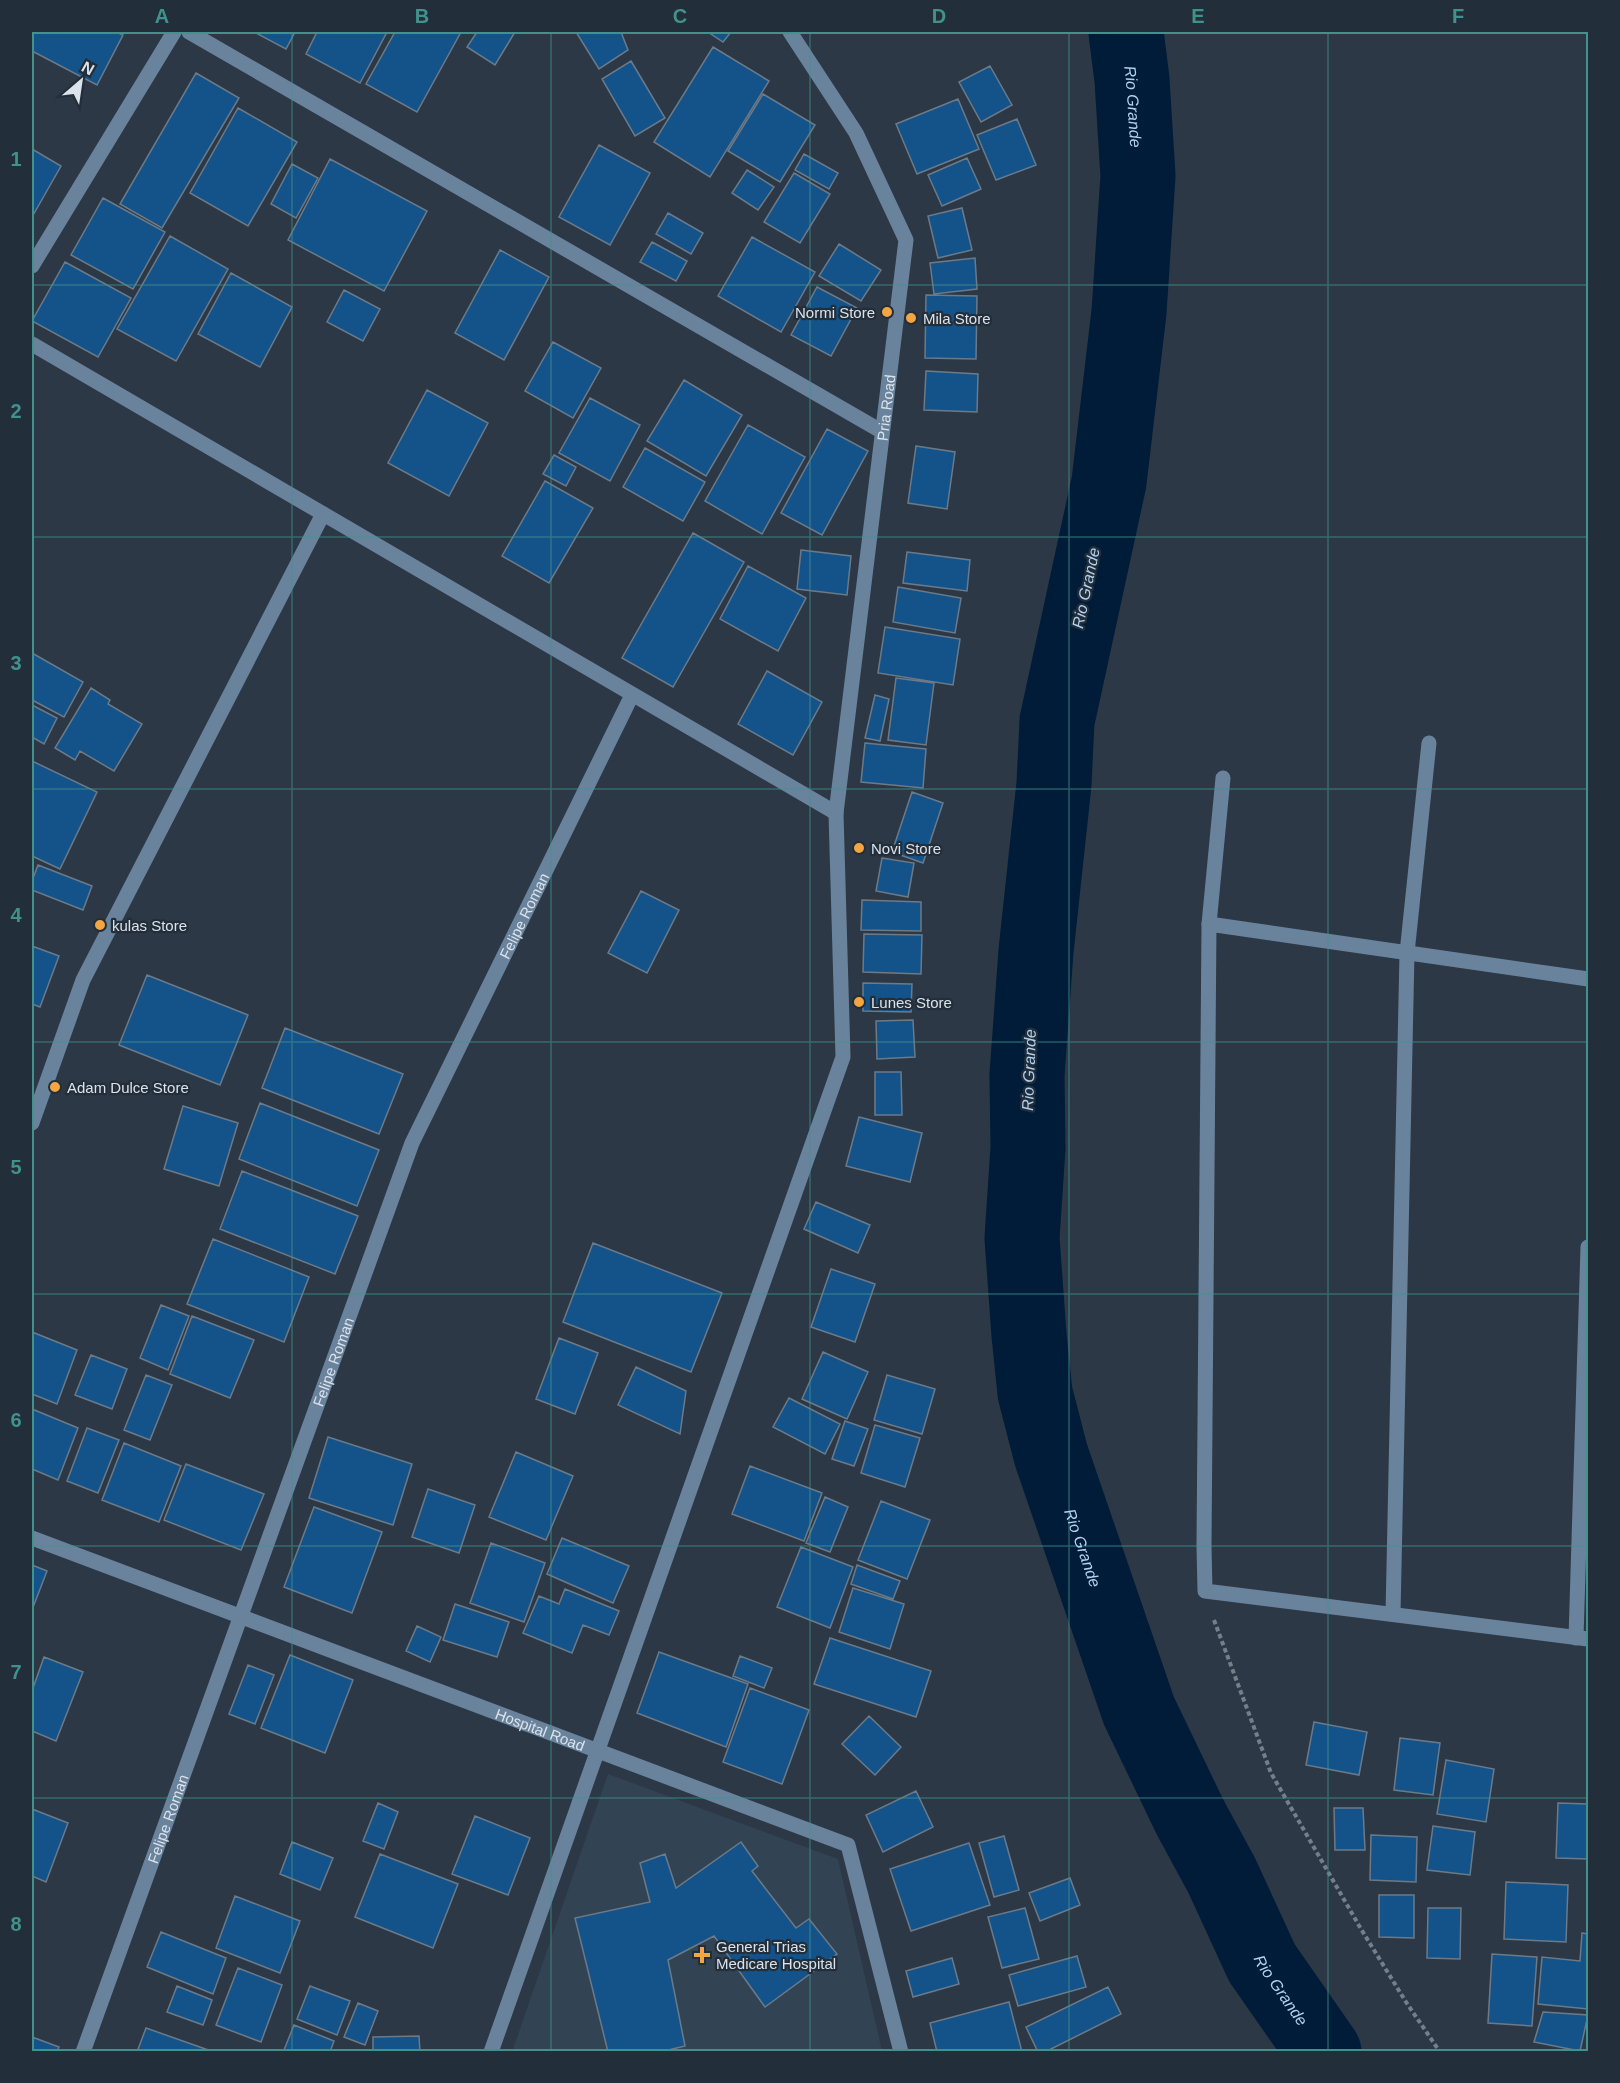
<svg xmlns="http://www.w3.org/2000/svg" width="1620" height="2083" font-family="Arial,sans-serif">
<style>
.built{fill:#324354}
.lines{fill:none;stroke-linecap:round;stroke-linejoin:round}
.river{stroke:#001c38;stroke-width:75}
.building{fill:#13538a;stroke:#6c7a88;stroke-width:1.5}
.path{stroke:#757f8a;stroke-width:4;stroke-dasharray:4.5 3;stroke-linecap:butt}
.minor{stroke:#6a839d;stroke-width:15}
.grid{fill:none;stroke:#42918d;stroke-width:1.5;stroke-opacity:0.55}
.poi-dot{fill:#f2a541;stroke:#222e3a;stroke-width:2}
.labels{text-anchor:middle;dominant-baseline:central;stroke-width:4.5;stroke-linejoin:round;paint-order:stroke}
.poi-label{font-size:15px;fill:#dbe2ea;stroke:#222e3a;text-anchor:start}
.street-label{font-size:15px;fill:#dbe2ea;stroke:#222e3a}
.water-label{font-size:16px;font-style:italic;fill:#b2d1f1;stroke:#222e3a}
.neatline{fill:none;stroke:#42918d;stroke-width:2}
.grid-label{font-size:20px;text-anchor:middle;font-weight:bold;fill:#42918d}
</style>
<rect width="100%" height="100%" fill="#2c3845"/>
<path class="built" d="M608,1774L838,1859L882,2051L512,2052Z"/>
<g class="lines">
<path class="river" id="s1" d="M1126,32L1132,80L1138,176L1129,312L1109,482L1057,721L1054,784L1036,951L1027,1075L1028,1148L1022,1238L1029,1335L1035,1393L1051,1455L1139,1711L1190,1817L1222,1876L1262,1963L1324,2052"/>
</g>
<path class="building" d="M33,32H116L123,35L97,85L32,51Z
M254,32H295L286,49Z
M317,32H387L360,83L306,54Z
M395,32H461L417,112L366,84Z
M477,32H515L495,65L467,47Z
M576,32H621L628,50L599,69Z
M708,32H731L723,42Z
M713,47L769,81L710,177L654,142Z
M631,61L665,118L635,136L602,79Z
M990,66L1012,105L981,122L959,82Z
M196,73L239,98L162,228L120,204Z
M763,94L815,125L780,182L728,151Z
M958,99L979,149L917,174L896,124Z
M238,108L297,142L248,226L190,193Z
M1017,119L1036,165L996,180L977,135Z
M599,145L650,173L610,245L559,217Z
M32,149L61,166L32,217Z
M804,154L838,173L829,189L795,170Z
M967,158L981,189L942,206L928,175Z
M330,159L427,211L384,291L288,240Z
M292,164L318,178L296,218L271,204Z
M747,170L774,187L758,210L732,193Z
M794,173L830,194L800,243L764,222Z
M103,198L165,232L133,289L71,255Z
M962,208L972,250L938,258L928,216Z
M668,213L703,233L691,254L656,234Z
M170,236L228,269L176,361L117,329Z
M752,237L815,272L781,332L718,296Z
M652,242L687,261L676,281L640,262Z
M839,244L881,270L861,301L819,276Z
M500,250L549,277L504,360L455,333Z
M975,258L977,289L934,294L930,263Z
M65,262L131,298L98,357L32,321Z
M231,273L292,307L260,367L198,334Z
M817,287L857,308L831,356L791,335Z
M344,290L380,309L363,341L327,322Z
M926,295L977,296L976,359L925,358Z
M553,342L601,368L573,418L525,391Z
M926,371L978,374L977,412L924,410Z
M684,380L742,415L706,476L647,441Z
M427,390L488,423L449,496L388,463Z
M590,398L640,425L610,481L559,453Z
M748,425L805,457L762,534L705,501Z
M827,429L868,451L822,535L781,513Z
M916,446L955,452L947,509L908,503Z
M645,448L705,482L683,521L623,487Z
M554,455L576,467L566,486L543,474Z
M545,481L593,508L549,583L502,556Z
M693,533L744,562L673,687L622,658Z
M801,550L851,556L847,595L797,589Z
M907,552L970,560L967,591L903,583Z
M748,566L806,598L778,651L720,619Z
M898,587L961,598L955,633L893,622Z
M885,627L960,639L953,685L878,673Z
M32,653L83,682L64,717L32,700Z
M767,671L822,702L793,755L738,724Z
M896,678L934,683L926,745L888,740Z
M91,688L110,700L108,704L142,724L114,771L80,751L75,760L55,748Z
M875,695L889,699L880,741L865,738Z
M32,705L57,718L44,744L32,737Z
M865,743L926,749L923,788L861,782Z
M32,761L97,792L60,869L32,856Z
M912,792L943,803L923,863L892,852Z
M882,858L914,863L908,897L876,891Z
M38,865L92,886L83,910L32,890V881Z
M641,891L679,910L647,973L608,953Z
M862,900L921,902V931L861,930Z
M864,934L922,935L921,974L863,972Z
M32,946L59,956L40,1007L32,1004Z
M147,975L248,1015L220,1085L119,1045Z
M863,983L912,984L911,1012L863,1011Z
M913,1020L915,1057L877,1059L876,1021Z
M285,1028L403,1074L379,1134L262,1088Z
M875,1072H901L902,1115H875Z
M260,1103L379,1150L357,1206L239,1159Z
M183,1106L238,1123L219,1186L164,1169Z
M859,1117L922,1133L910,1182L846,1166Z
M242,1171L358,1216L335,1274L220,1229Z
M816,1202L870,1225L858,1253L804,1229Z
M213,1239L309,1277L284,1342L187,1304Z
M593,1243L722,1293L691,1372L563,1322Z
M831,1269L875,1284L855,1342L811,1327Z
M161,1305L189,1316L168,1370L140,1358Z
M192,1316L254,1340L230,1398L170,1374Z
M32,1332L77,1350L57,1404L32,1394Z
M559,1338L598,1353L575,1414L536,1399Z
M823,1352L868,1372L847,1419L802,1399Z
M91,1355L127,1369L112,1409L75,1395Z
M636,1367L686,1391L680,1434L618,1405Z
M146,1375L172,1385L150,1440L124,1430Z
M887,1375L935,1389L922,1434L874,1420Z
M789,1398L840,1424L825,1454L773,1427Z
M32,1409L78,1428L58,1480L32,1469Z
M845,1421L868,1429L854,1466L832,1459Z
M875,1425L920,1438L905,1487L861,1473Z
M87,1428L119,1440L98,1493L67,1481Z
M328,1437L412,1464L393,1525L309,1498Z
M124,1443L181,1466L159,1522L102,1500Z
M516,1452L573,1476L546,1540L489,1517Z
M186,1464L264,1494L241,1550L164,1520Z
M750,1466L822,1493L804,1541L732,1514Z
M428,1489L475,1505L459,1553L412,1537Z
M825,1497L848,1507L830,1552L806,1543Z
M881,1501L930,1520L907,1579L858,1560Z
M314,1507L382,1532L352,1613L284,1587Z
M562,1538L629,1566L613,1603L547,1574Z
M491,1543L545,1563L524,1622L470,1603Z
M801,1547L853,1567L830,1628L777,1607Z
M32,1565L47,1571L32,1610Z
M857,1565L900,1581L893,1599L851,1584Z
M853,1588L904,1604L890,1649L839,1632Z
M565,1589L619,1611L609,1635L583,1625L572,1653L523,1633L539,1596L559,1604Z
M455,1604L509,1622L497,1657L443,1640Z
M417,1626L441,1637L430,1662L406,1651Z
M830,1638L931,1671L916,1717L814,1684Z
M659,1652L748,1684L726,1747L637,1713Z
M290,1655L353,1680L325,1753L261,1728Z
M740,1656L772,1668L764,1688L733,1676Z
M44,1657L83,1672L56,1741L32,1731V1691Z
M248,1665L274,1675L255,1724L229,1714Z
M750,1688L809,1710L782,1784L723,1762Z
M869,1716L901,1747L875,1775L842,1744Z
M1314,1722L1367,1732L1359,1775L1306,1765Z
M1400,1738L1440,1743L1433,1795L1394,1790Z
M1446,1760L1494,1769L1486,1822L1437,1814Z
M916,1791L933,1827L883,1852L866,1815Z
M378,1803L398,1812L384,1849L363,1841Z
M1558,1803L1588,1804V1859L1556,1858Z
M1334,1808H1363L1365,1850H1335Z
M32,1809L68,1823L46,1882L32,1876Z
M475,1816L530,1838L508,1895L452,1874Z
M1433,1826L1475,1832L1470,1875L1427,1870Z
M1371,1835L1417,1837L1416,1882L1370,1880Z
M1004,1836L1019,1890L994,1897L979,1843Z
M292,1842L333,1858L320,1890L280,1874Z
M741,1842L758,1866L752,1871L796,1928L809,1919L837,1954L765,2007L714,1936L668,1960L685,2046L660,2052H608L575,1918L650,1902L640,1863L665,1854L676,1888Z
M969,1843L990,1905L911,1931L890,1869Z
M380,1854L458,1884L433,1948L355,1917Z
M1070,1878L1080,1905L1040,1921L1029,1893Z
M1506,1882L1568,1885L1566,1942L1504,1939Z
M1379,1895H1414V1938L1379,1937Z
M235,1896L300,1921L280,1973L216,1948Z
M1025,1908L1039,1959L1002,1968L988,1917Z
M1428,1908H1461L1460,1959L1427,1958Z
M161,1932L226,1958L213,1994L147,1967Z
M1582,1933L1588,1934V2009L1538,2004L1542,1957L1580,1961Z
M1492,1954L1537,1957L1532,2026L1488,2023Z
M1077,1956L1086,1987L1018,2006L1009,1975Z
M952,1958L959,1984L913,1997L906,1971Z
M238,1968L282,1985L261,2042L216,2025Z
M177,1986L212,2000L203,2025L167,2012Z
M310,1986L350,2001L337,2035L297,2019Z
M1108,1987L1121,2014L1045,2052H1038L1026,2027Z
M1009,2002L1022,2052H937L930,2023Z
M358,2003L378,2011L365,2045L344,2037Z
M1543,2012L1588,2015L1580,2051L1534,2042Z
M294,2025L334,2041L330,2052L284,2050Z
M146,2028L214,2052H137Z
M419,2036L420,2052H373V2037Z
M32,2037L59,2047L57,2052H32Z"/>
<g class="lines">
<path class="path" d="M1214,1620L1271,1773L1361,1929L1406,2002L1440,2052"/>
<g class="minor">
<path d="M189,32L881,431"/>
<path d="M32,266L174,32"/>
<path d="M32,344L836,813"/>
<path d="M1223,778L1209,924L1204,1546L1205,1591L1588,1639"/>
<path d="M1209,924L1588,979"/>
<path d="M32,1123L83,980L323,514"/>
<path id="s2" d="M32,1538L848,1845L901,2052"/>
<path d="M1393,1614L1407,953L1429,743"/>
<path d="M1576,1638L1588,1247"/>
<path id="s3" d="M83,2052L412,1143L632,695"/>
<path id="s4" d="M491,2052L843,1057L836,813L906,240L856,133L790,32"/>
</g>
</g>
<path class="grid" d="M292,32V2052M551,32V2052M810,32V2052M1069,32V2052M1328,32V2052M32,285H1588M32,537H1588M32,789H1588M32,1042H1588M32,1294H1588M32,1546H1588M32,1798H1588"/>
<g class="poi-dot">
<circle cx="887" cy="312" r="6"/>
<circle cx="911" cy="318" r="6"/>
<circle cx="859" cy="848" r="6"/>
<circle cx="100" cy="925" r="6"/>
<circle cx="859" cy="1002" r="6"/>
<circle cx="55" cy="1087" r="6"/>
<path d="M699 1946h6v6h6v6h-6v6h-6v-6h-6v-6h6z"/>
</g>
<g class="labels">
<g class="poi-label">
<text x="875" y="312" text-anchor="end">Normi Store</text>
<text x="923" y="318">Mila Store</text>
<text x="871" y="848">Novi Store</text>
<text x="112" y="925">kulas Store</text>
<text x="871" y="1002">Lunes Store</text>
<text x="67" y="1087">Adam Dulce Store</text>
<text x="716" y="1946">General Trias<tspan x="716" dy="17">Medicare Hospital</tspan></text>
</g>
<g class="street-label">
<text stroke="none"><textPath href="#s4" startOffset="1708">Pria Road</textPath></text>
<text stroke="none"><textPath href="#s3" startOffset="1220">Felipe Roman</textPath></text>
<text stroke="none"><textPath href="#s3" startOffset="734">Felipe Roman</textPath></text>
<text stroke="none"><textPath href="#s2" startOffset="543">Hospital Road</textPath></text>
<text stroke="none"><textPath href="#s3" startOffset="248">Felipe Roman</textPath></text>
</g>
<g class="water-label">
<text stroke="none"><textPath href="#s1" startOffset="75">Rio Grande</textPath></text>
<text transform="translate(1086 588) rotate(-78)">Rio Grande</text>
<text transform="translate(1029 1070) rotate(-88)">Rio Grande</text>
<text stroke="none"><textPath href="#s1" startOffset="1533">Rio Grande</textPath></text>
<text stroke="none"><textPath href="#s1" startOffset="2019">Rio Grande</textPath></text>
</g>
</g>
<rect width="1620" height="2083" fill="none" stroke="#222e3a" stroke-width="66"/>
<g transform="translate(81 81) rotate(29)" stroke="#222e3a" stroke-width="4.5" paint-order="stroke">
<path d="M0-4.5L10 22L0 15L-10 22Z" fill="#dbe2ea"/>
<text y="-9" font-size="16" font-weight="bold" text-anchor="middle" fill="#dbe2ea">N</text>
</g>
<rect x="33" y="33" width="1554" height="2017" class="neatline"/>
<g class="grid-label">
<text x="162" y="23">A</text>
<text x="422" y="23">B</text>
<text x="680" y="23">C</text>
<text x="939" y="23">D</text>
<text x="1198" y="23">E</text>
<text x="1458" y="23">F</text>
<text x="16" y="166">1</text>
<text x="16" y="418">2</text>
<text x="16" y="670">3</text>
<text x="16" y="922">4</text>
<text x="16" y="1174">5</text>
<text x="16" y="1427">6</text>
<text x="16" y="1679">7</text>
<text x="16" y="1931">8</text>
</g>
</svg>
